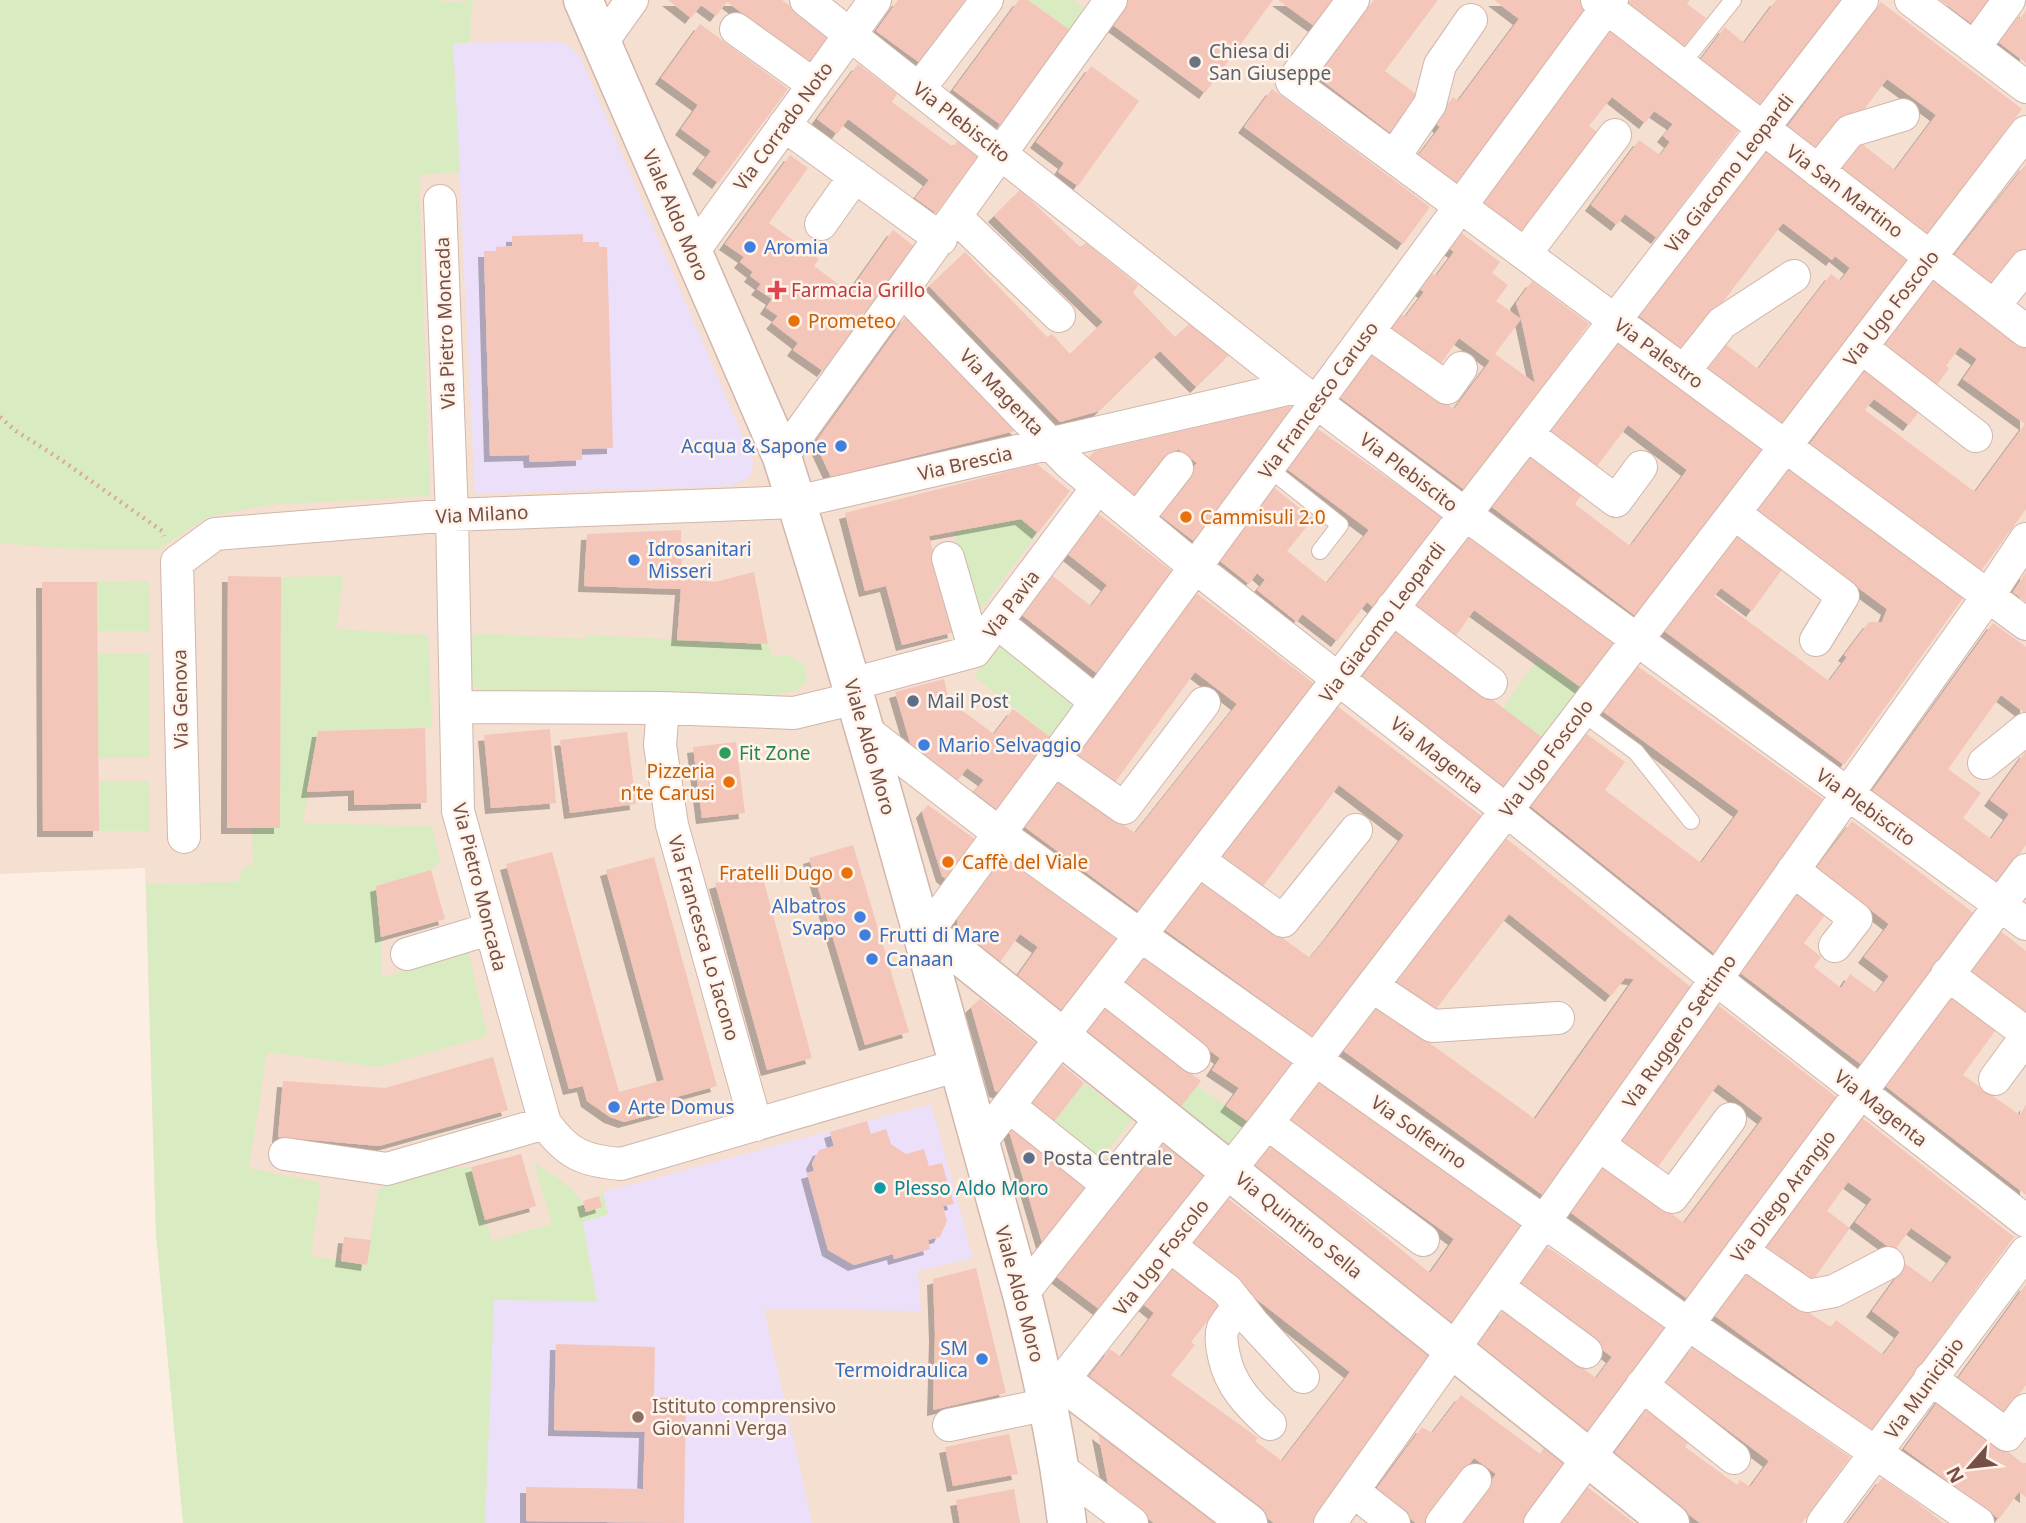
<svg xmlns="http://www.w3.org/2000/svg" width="2026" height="1523" font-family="'Noto Sans',sans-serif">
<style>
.residential{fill:#f5dfd1}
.education{fill:#ecdff9}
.green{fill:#d9ebc0}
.building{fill:#f4c6b9;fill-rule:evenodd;filter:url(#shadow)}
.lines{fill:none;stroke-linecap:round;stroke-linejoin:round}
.service-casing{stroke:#d1b6ab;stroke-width:18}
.minor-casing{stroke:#d1b6ab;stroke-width:34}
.tertiary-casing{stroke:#d1b6ab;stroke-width:41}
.path{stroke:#d9a99c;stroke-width:4.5;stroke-dasharray:2 5;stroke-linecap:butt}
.service{stroke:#fff;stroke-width:16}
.minor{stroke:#fff;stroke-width:32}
.tertiary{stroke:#fff;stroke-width:38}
.worship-dot{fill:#6b7280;stroke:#fff3ea;stroke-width:2.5}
.shop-dot{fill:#3f7fe0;stroke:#fff3ea;stroke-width:2.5}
.health-dot{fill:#e0444e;stroke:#fff3ea;stroke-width:2.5}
.food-dot{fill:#e8710a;stroke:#fff3ea;stroke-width:2.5}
.service-dot{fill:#5c6f8a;stroke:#fff3ea;stroke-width:2.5}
.leisure-dot{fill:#2e9e5b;stroke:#fff3ea;stroke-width:2.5}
.culture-dot{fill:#0f9aa8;stroke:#fff3ea;stroke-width:2.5}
.education-dot{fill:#8d6e63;stroke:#fff3ea;stroke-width:2.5}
.labels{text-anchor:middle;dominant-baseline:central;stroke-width:5;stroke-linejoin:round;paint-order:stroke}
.worship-label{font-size:19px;fill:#5b616d;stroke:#fff3ea;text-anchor:start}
.street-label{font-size:19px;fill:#765047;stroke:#fff3ea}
.shop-label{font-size:19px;fill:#366cbe;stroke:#fff3ea;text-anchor:start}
.health-label{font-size:19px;fill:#be3a42;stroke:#fff3ea;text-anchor:start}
.food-label{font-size:19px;fill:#c56008;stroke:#fff3ea;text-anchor:start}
.service-label{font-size:19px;fill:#4e5e75;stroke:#fff3ea;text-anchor:start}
.leisure-label{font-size:19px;fill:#27864d;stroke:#fff3ea;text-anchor:start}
.culture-label{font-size:19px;fill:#0d838f;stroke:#fff3ea;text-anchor:start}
.education-label{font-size:19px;fill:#785e54;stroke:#fff3ea;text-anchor:start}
</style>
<defs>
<filter id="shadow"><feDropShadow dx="-6" dy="6" stdDeviation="0" flood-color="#0004"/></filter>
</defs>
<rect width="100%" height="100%" fill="#fdeee3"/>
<path class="residential" d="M0,0H2026V1523H485L493,1300L367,1265L156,1235L145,868L0,874Z"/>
<path class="education" d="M554,41L567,44L580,56L753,460L751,474L745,480L730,486L475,494L453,43Z
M931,1104L973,1258L918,1271L921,1311L764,1309L812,1523H485L494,1299L583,1222L608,1214L603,1192Z"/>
<path class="green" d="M0,0H441L445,2L473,0L469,43H453L460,172L419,175L430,496L266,505L208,517L157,550L71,549L0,543Z
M1029,0H1073L1090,12L1070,30Z
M1021,519L1038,533L975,617L954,531Z
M343,576L336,629L428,635L432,727L318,731L303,823L432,826L440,861L431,870L376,886L381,937V978L469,952L487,1036L379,1067L267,1052L249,1168L321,1183L311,1256L366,1265L378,1191L383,1186L446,1168L471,1167L492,1241L552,1224L534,1162C553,1175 579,1188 586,1212L602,1207L599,1196L603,1192L608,1214L583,1222L597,1301L494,1300L485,1523H183L156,1235L146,884L236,882L246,865H253L252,828H280L281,577Z
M149,581L150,631H98L97,582Z
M473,633L585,639L586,635L768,644L772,656L789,655L804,664L807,680L798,690L756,698L708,693L500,698L490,696L471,683Z
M998,645L1079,710L1054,740L974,676Z
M98,654H149V758H98Z
M1537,660L1559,672L1583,689L1543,738L1503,708Z
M99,781H149L150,831H99Z
M1084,1083L1132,1119L1101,1160L1053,1123Z
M1197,1086L1250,1123L1231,1148L1180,1108Z"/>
<path class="building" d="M668,0H782L829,35L810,63L727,2L716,16L701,5L691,18Z
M898,0H965L920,63L876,31Z
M1019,0H1028L1070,30L1001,125L953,90Z
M1127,0H1273L1205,93L1110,23Z
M1278,0H1338L1317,28Z
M1374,0H1438L1385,71L1420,97L1392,134L1316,76Z
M1494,0H1580L1590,8L1457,185L1418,156L1440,127L1434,122L1453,97L1458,101L1519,19Z
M1630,0H1690L1687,4L1706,18L1684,47L1627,4Z
M1776,0H1845L1762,111L1698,63L1725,27L1744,43Z
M1940,0H2001L1979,29Z
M1881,2L2022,109L1926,236L1836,168L1857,140L1895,170L1936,115L1887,79L1856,120L1848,114L1819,152L1787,127Z
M2026,10V63L1993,38L2012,12L2020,19Z
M700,24L788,89L718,183L698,168L711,151L681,129L698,105L661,78Z
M1611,28L1741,127L1657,238L1625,214L1617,225L1591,205L1639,140L1660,155L1670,142L1663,136L1673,124L1654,111L1645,123L1612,97L1589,126L1597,132L1521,232L1480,201Z
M858,64L897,94L892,102L953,147L959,139L979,155L936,213L915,198L929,180L848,119L837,134L817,119Z
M1091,66L1139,101L1078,186L1058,172L1064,163L1036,142Z
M1272,89L1430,207L1403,244L1244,127Z
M1765,148L1910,260L1782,427L1704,366L1723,342L1758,369L1831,274L1840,281L1850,268L1835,256L1832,260L1783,223L1685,352L1638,315Z
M790,155L808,168L769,223L819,259L814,266L849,292L893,230L914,246L823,371L793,350L798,343L772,323L778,316L766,308L772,299L757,289L761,284L750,276L753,272L740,262L744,257L725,244Z
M2026,164V253L1996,291L1951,259Z
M1020,190L1080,247L1086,243L1138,285L1133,293L1175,337L1190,323L1230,354L1196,387L1160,351L1099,411L1060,422L929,286L965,252L1047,337L1052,334L1070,354L1103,322L994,216Z
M1460,232L1500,262L1492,273L1508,285L1496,301L1521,319L1516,303L1532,281L1589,324L1466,491L1338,396L1373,349L1454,409L1490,361L1459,338L1439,366L1388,329L1400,313L1405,317L1424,292L1418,288L1430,272L1436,276L1454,252L1449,248ZM1521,319L1535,383L1495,354Z
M583,234V242H599V247H607L613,448L582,449V460L530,462L529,455L490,456L484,251H496V247L512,246V236Z
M1933,279L2026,348V509L1981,571L1809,445L1868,364L1923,406L1909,425L1874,399L1865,410L1975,492L2025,424L1963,379L1977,359L1960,347L1946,366L1949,368L1935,388L1881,349Z
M906,316L1019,430L831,477L815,443Z
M1618,340L1764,451L1638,618L1492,507L1532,454L1583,493L1575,504L1630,546L1635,540L1687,470L1628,425L1595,469L1548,433Z
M1289,406L1296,411L1195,542L1157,513L1197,463L1178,449L1139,499L1087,459L1095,451Z
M1318,429L1444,518L1374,608L1367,602L1337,641L1302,614L1297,622L1257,590L1265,580L1257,573L1249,584L1216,558L1272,486L1313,519L1287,551L1327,583L1369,530L1287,469Z
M1037,464L1070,491L1038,533L1021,519L929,536L954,632L902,645L886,586L865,591L845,513Z
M1787,468L1963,598L1844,765L1663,630L1738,533L1784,567L1752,611L1721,588L1714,596L1829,681L1847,657L1844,655L1869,622H1882L1887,609L1754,511Z
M1096,512L1177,575L1099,675L1018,612L1049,573L1091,606L1107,585L1065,552Z
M681,530L682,578L715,582L754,572L768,644L677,640L681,589L584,586L587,534Z
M1465,535L1616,644L1583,689L1474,610L1455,637L1413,607Z
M2026,572V602L2013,592Z
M228,576L281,577L280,828H227Z
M42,582H97L99,831H43Z
M1196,593L1316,685L1141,913L1022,825L1058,777L1135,833L1237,704L1195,672L1113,785L1074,756Z
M1993,623L2026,647V714L2001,695L1948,769L1981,793L1963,818L1991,839L2009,814L1990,800L2026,751V845L1998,883L1872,791Z
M1398,628L1543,738L1506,788L1361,678Z
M1636,665L1823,799L1715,954L1528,804L1584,732L1625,762L1605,790L1701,863L1739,811L1601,710Z
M944,679L949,701L994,734L1013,709L1054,740L1000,812L974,792L984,780L967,768L958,780L911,746L895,692Z
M1337,706L1483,817L1315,1039L1165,930L1203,880L1310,958L1332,931L1404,835L1339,785L1261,889L1220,858Z
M425,728L427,803L354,805V790L307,792L318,731Z
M550,729L556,803L491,808L484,735Z
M627,732L636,804L570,813L560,740Z
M736,742L745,813L702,818L693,747Z
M928,805L979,842L950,882L942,876L922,812Z
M1852,821L1975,914L1862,1065L1739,972L1800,890L1828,911L1804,943L1821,957L1814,967L1841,988L1850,974L1876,993L1889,976L1864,957L1889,924L1816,868Z
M1502,835L1692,988L1544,1196L1341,1049L1374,1003L1535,1119L1634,979L1625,978L1611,996L1509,914L1433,1013L1391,981Z
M853,845L909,1032L865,1045L809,858Z
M552,852L619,1092L664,1080L606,870L654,857L717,1086L669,1099L672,1109L624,1122L610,1117L587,1101L583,1086L569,1089L506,864Z
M1001,856L1118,940L1066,1013L1016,978L1038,947L1020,934L998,965L959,937L957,918Z
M431,870L445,919L381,937L376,886Z
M761,871L812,1058L767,1070L715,883Z
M1999,930L2026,951V1018L1965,975Z
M1144,956L1293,1063L1250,1123L1226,1106L1239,1088L1212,1070L1220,1058L1121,987Z
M1955,990L2000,1024L1963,1075L2020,1115L2026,1104V1195L1884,1085Z
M980,999L1039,1046L1004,1094L995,1091L971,1007Z
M1718,1005L1840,1100L1690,1301L1570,1212L1605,1163L1684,1223L1763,1118L1718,1084L1655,1171L1619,1145Z
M1105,1007L1201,1081L1180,1108L1084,1034Z
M493,1057L508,1110L379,1146L278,1137L283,1081L385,1088Z
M1061,1064L1084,1083L1053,1123L1030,1105Z
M1316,1079L1525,1226L1451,1328L1249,1166L1268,1141L1430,1273L1454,1239L1286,1118Z
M1861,1117L2014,1237L1872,1431L1715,1316L1747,1273L1831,1327L1836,1320L1883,1355L1900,1332L1872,1311L1906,1264L1932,1283L1952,1257L1911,1228L1894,1251L1855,1222L1872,1199L1848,1182L1827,1211L1850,1228L1810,1284L1764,1251Z
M867,1121L871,1134L886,1129L891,1144L906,1154L924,1149L929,1166L942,1163L954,1204L943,1206L947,1221L940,1237L928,1240L930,1249L894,1259L893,1254L854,1265L828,1250L807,1173L814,1171L812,1163L819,1150L834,1146L830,1132Z
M1014,1126L1089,1185L1043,1246L1009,1131Z
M1156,1139L1205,1176L1103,1312L1054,1275Z
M521,1154L536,1206L485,1220L471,1167Z
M599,1196L602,1207L586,1212L583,1201Z
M1226,1197L1432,1357L1312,1523H1274L1085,1382L1110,1349L1121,1357L1154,1313L1143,1304L1176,1262L1224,1300L1191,1342L1195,1345L1171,1375L1258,1438L1255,1441L1282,1461L1350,1372L1188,1246Z
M344,1237L371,1240L367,1265L341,1261Z
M1546,1246L1668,1330L1591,1434L1475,1347L1504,1309L1596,1378L1612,1357L1517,1286Z
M976,1268L1006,1393L933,1410L935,1335L933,1279Z
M2026,1284V1385L2002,1419L1954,1384Z
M556,1344L655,1347L654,1397L686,1398L684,1523L526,1521V1487L643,1489L645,1432L554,1430Z
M1693,1347L1850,1457L1802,1523H1700L1612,1456L1647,1408L1691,1440L1685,1447L1737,1485L1740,1480L1750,1487L1769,1461L1665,1383Z
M1461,1395L1540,1454L1544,1448L1567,1465L1525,1523H1460L1496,1474L1474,1458L1425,1523H1416L1374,1492L1422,1427L1432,1433Z
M1941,1397L2022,1463H2026V1497L2019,1492L1999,1519L1904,1449Z
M1098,1433L1217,1523H1154L1139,1512L1109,1489Z
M1009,1434L1018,1474L953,1486L945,1447Z
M1882,1478L1927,1510L1943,1523H1848Z
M1586,1486L1634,1523H1558Z
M1014,1489L1020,1523H960L956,1500Z"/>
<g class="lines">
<g class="service-casing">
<path id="service" d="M1681,65L1733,0
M1268,468L1340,525L1320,551
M1581,712L1636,752L1691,821"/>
</g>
<g class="minor-casing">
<path id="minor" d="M806,0L1296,387L1465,514L2026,924
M1353,0L1292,82L2026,624
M1597,0L2026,331
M1911,0L2026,87
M736,29L814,85
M602,42L632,0
M1974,48L2009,0
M919,89L987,0
M784,125L941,239
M1394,157L1430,104L1440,65L1471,20
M1818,171L1850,131L1903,115
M440,201L452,515L458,811L545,1123C567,1154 584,1161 621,1164L959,1065
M956,217L1059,316
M821,224L855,176
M692,253L875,0
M1525,254L1615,135
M903,291L1070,464L1195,567L1506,810L1716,979L2026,1221
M1994,306L2026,266
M1368,332L1447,388L1461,368
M1861,347L1976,436
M1684,371L1722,323L1794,276
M1527,434L1616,501L1641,467
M782,457L1111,0
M1734,513L1843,596L1816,640
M1137,519L1177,468
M948,558L975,651
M1392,608L1491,683
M998,623L1096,702
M852,684L975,651L1097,488
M456,707L663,708L794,713L856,698
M663,708L660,745L672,825L756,1125
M866,731L1000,834L1140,935L1688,1324L1978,1523
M1054,759L1124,808L1204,703
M1984,763L2026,729
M184,837L177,562L215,534L452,515L796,502L1296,387
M1200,861L1283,921L1356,830
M1793,870L1856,919L1835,946
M924,936L1612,0
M407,954L489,929
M1947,974L2026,1033
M1102,985L1194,1057
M1372,986L1432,1026L1558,1018
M1995,1079L2026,1037
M1009,1106L1108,1185
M1267,1123L1423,1240
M980,1143L1862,0
M1599,1145L1672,1197L1730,1119
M285,1154L387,1169L545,1123
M1170,1246L1227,1290L1253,1323L1303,1377
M1742,1251L1807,1296L1834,1291L1888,1263
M1498,1287L1586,1352
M1022,1294L1163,1116
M1240,1306C1234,1313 1227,1320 1223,1328C1220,1336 1222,1347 1224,1356C1230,1385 1248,1404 1270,1424
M1930,1378L2007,1435L2026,1410
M1062,1381L1267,1123L2026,132
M1642,1385L1734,1458
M949,1425L1048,1404
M1061,1469L1132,1523
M1353,1491L1394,1523
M1330,1523L1988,596L2026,539
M1442,1523L1475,1480
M1540,1523L2026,870
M1823,1523L2026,1252"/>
</g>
<g class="tertiary-casing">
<path id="tertiary" d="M583,0L782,457C870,734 944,1015 1022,1294C1041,1370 1058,1445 1067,1523
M924,936L957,953L1670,1523
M1045,1386L1062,1381L1248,1523"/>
</g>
<path class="path" d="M0,417L16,431L60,459L162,531L164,536"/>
<use href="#service" class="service"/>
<use href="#minor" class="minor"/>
<use href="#tertiary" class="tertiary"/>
</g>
<circle class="worship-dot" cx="1195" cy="62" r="7"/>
<g class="shop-dot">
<circle cx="750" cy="247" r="7"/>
<circle cx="841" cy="446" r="7"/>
<circle cx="634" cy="560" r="7"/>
<circle cx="924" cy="745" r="7"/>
<circle cx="860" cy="917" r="7"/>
<circle cx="865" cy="935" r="7"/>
<circle cx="872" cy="959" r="7"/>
<circle cx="614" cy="1107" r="7"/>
<circle cx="982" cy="1359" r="7"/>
</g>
<path class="health-dot" d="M773.5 279.5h7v7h7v7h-7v7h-7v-7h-7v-7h7z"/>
<g class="food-dot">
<circle cx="794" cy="321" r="7"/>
<circle cx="1186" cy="517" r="7"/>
<circle cx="729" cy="782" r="7"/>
<circle cx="948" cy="862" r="7"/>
<circle cx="847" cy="873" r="7"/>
</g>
<g class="service-dot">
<circle cx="913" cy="701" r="7"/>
<circle cx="1029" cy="1158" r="7"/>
</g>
<circle class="leisure-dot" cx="725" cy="753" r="7"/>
<circle class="culture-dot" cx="880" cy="1188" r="7"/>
<circle class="education-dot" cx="638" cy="1417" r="7"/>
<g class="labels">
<g class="worship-label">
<text x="1209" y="51">Chiesa di<tspan x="1209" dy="22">San Giuseppe</tspan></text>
</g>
<g class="street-label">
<text transform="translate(962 122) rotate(38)">Via Plebiscito</text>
<text transform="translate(783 126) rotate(-54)">Via Corrado Noto</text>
<text transform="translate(1729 173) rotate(-52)">Via Giacomo Leopardi</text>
<text transform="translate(1845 191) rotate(37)">Via San Martino</text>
<text transform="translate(676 215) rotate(67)">Viale Aldo Moro</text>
<text transform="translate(1891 308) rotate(-52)">Via Ugo Foscolo</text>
<text transform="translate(445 323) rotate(-92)">Via Pietro Moncada</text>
<text transform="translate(1659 353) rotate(36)">Via Palestro</text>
<text transform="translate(1002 392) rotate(46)">Via Magenta</text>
<text transform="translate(1318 400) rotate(-54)">Via Francesco Caruso</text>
<text transform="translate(965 463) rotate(-13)">Via Brescia</text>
<text transform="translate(1409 472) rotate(37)">Via Plebiscito</text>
<text transform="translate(482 514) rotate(-3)">Via Milano</text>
<text transform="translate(1011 604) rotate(-53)">Via Pavia</text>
<text transform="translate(1382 622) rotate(-53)">Via Giacomo Leopardi</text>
<text transform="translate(180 699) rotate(-91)">Via Genova</text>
<text transform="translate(870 747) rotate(74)">Viale Aldo Moro</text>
<text transform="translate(1437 755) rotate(38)">Via Magenta</text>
<text transform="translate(1546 758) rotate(-53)">Via Ugo Foscolo</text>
<text transform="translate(1866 807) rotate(36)">Via Plebiscito</text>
<text transform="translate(480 887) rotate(76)">Via Pietro Moncada</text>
<text transform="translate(704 938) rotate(74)">Via Francesca Lo Iacono</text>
<text transform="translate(1679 1031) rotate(-55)">Via Ruggero Settimo</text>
<text transform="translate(1881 1108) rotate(38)">Via Magenta</text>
<text transform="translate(1419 1132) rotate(35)">Via Solferino</text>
<text transform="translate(1783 1196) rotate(-53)">Via Diego Arangio</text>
<text transform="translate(1299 1225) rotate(39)">Via Quintino Sella</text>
<text transform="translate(1161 1257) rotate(-52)">Via Ugo Foscolo</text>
<text transform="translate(1020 1294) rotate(75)">Viale Aldo Moro</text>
<text transform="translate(1924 1388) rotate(-54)">Via Municipio</text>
</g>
<g class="shop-label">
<text x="764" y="247">Aromia</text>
<text x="827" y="446" text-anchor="end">Acqua &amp; Sapone</text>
<text x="648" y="549">Idrosanitari<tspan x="648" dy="22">Misseri</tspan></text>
<text x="938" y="745">Mario Selvaggio</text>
<text x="846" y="906" text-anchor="end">Albatros<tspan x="846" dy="22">Svapo</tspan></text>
<text x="879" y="935">Frutti di Mare</text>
<text x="886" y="959">Canaan</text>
<text x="628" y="1107">Arte Domus</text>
<text x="968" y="1348" text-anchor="end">SM<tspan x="968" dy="22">Termoidraulica</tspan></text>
</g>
<g class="health-label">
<text x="791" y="290">Farmacia Grillo</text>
</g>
<g class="food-label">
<text x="808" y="321">Prometeo</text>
<text x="1200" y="517">Cammisuli 2.0</text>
<text x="715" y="771" text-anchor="end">Pizzeria<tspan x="715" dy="22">n'te Carusi</tspan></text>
<text x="962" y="862">Caffè del Viale</text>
<text x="833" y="873" text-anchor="end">Fratelli Dugo</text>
</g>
<g class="service-label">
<text x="927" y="701">Mail Post</text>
<text x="1043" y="1158">Posta Centrale</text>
</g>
<g class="leisure-label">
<text x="739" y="753">Fit Zone</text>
</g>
<g class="culture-label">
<text x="894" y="1188">Plesso Aldo Moro</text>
</g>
<g class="education-label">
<text x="652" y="1406">Istituto comprensivo<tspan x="652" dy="22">Giovanni Verga</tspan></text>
</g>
</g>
<g transform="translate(1970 1467) rotate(242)" stroke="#fff3ea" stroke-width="5" paint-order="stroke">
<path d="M0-5L12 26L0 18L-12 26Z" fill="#765047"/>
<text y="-10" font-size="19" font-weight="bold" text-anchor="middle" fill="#765047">N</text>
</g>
</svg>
